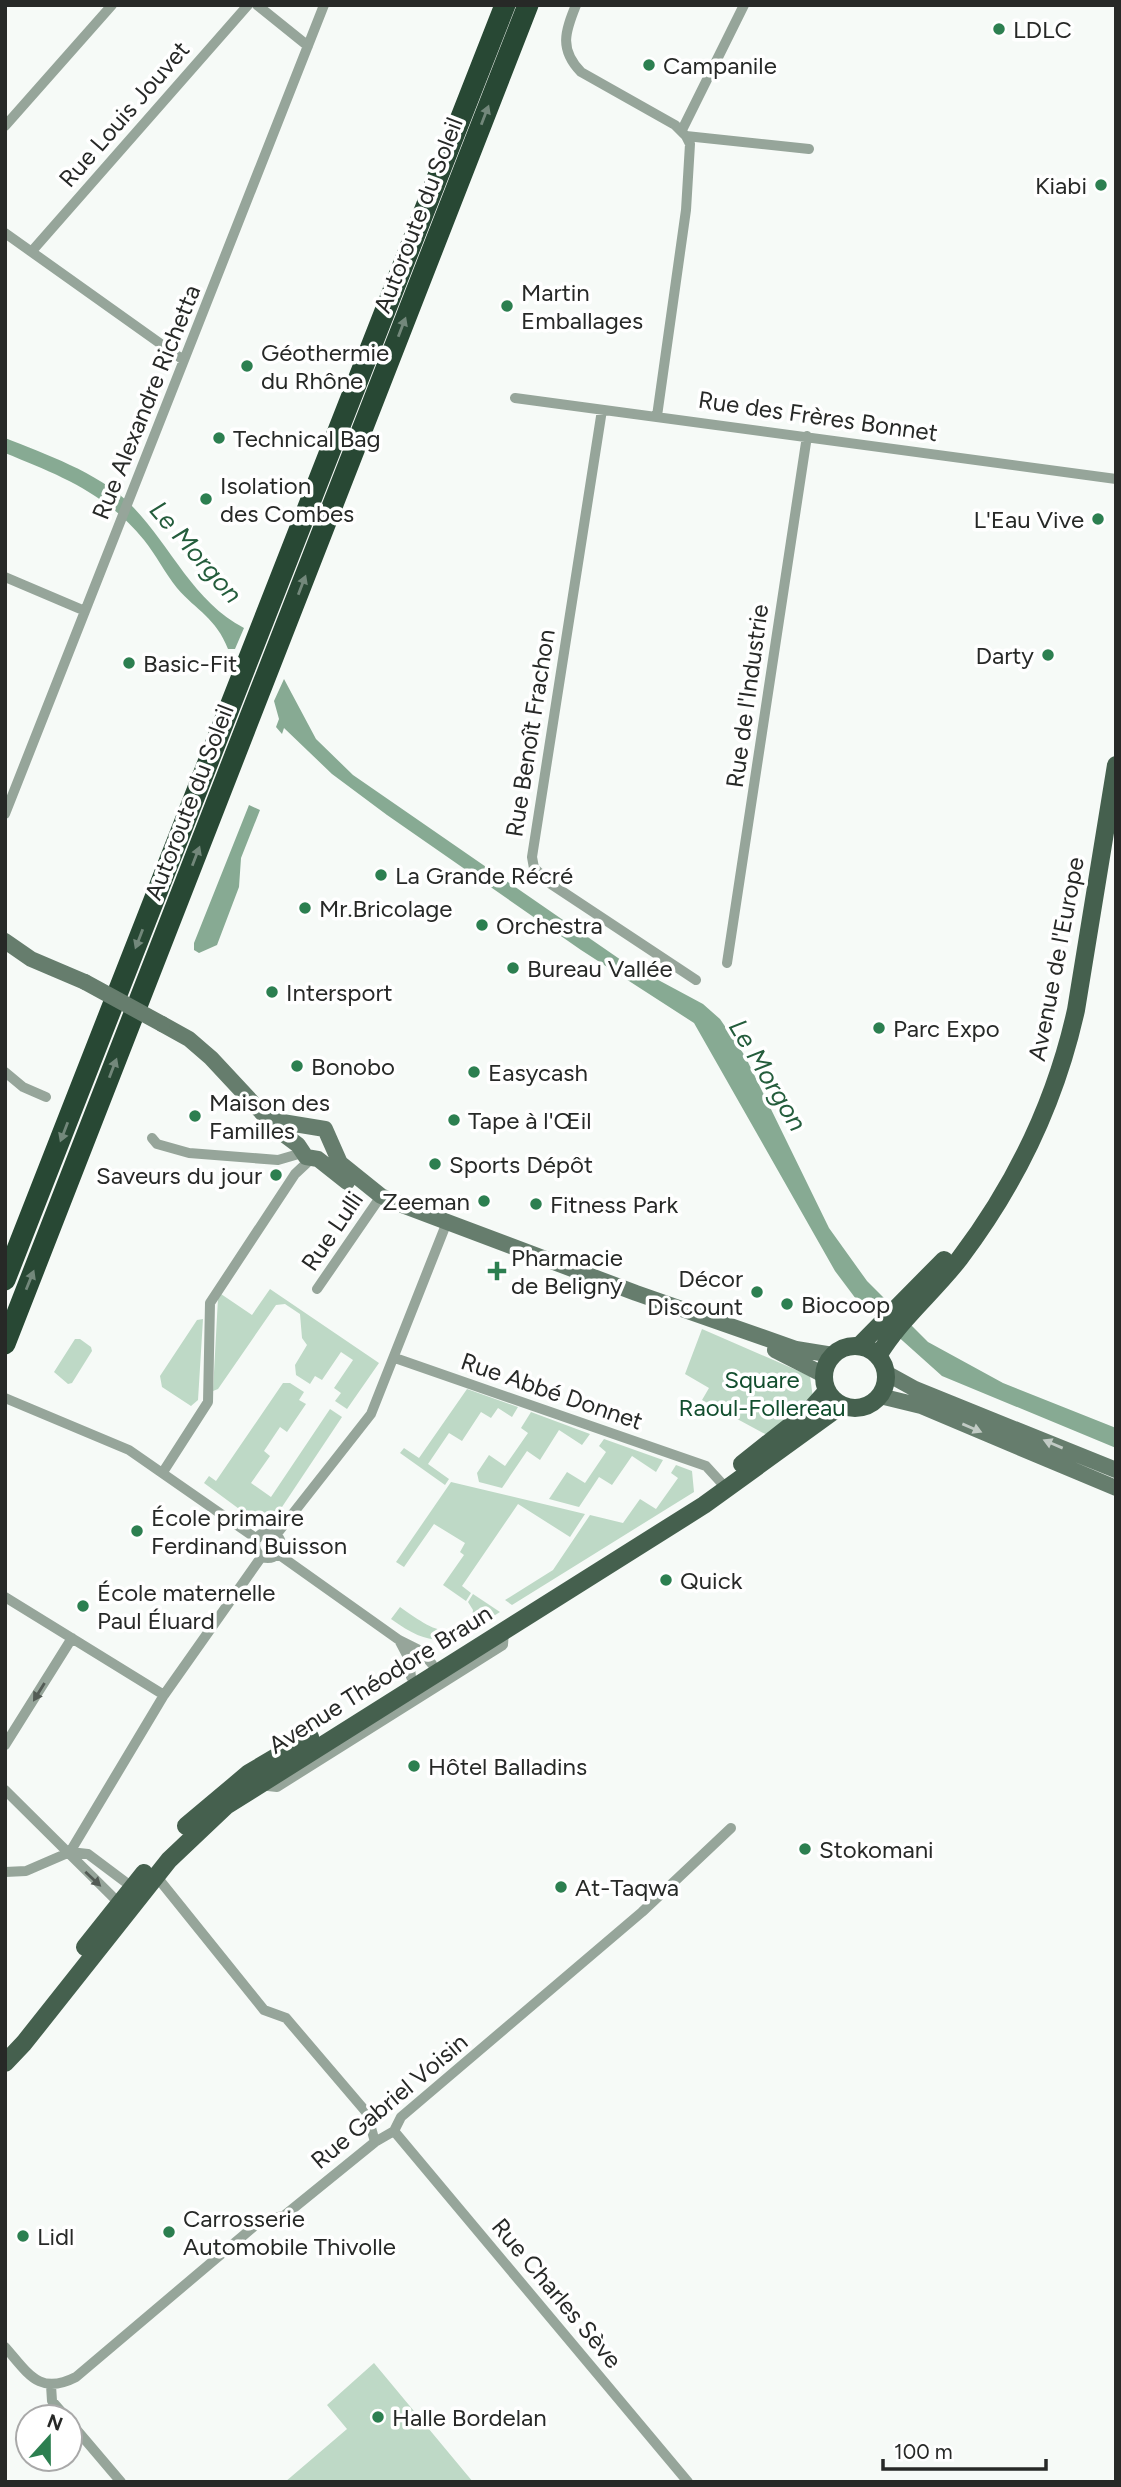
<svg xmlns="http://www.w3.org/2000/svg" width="1121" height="2487" font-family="Figtree,sans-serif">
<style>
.green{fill:#bed9c6}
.water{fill:#87aa93}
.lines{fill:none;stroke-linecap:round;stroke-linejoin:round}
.street{stroke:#96a59a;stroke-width:10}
.secondary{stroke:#667d6d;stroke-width:16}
.primary{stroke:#45604e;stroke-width:18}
.highway{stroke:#284834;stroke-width:21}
.secondary-bridge{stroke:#667d6d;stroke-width:16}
.oneway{fill:#73887b}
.oneway2{fill:#c2cbc5}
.oneway3{fill:#535b55}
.poi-dot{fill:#2c7f50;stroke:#fff;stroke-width:2.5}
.labels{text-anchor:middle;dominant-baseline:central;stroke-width:7;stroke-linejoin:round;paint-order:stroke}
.poi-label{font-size:24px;fill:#272927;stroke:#fff;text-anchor:start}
.street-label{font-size:24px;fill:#272927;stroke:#fff}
.park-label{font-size:24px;fill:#124e2e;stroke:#fff}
.water-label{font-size:26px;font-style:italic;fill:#245d3c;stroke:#fff}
</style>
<rect width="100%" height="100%" fill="#f6faf7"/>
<path class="green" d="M270,1289L379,1363L347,1409L335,1401L341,1393L334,1388L353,1360L341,1352L322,1380L315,1376L310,1384L296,1375L295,1365L307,1345L302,1338L300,1314L285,1304L276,1305L218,1389L213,1391L218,1298L221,1294L252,1315Z
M203,1319L198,1400L191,1406L162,1387L160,1376L197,1320Z
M702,1329L810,1376L813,1398L767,1435L702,1400L709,1388L685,1374Z
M75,1339H80L91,1347L92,1351L72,1383L68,1384L54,1372Z
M283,1383H290L304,1392L299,1400L306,1404L287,1432L280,1427L264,1451L270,1456L251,1483L271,1497L330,1409L342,1417L278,1513L250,1517L204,1483L209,1476L216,1481Z
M467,1389L518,1407L512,1417L498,1408L491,1418L481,1412L462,1441L449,1433L428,1464L449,1479L445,1485L400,1453L404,1448L419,1458Z
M531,1412L590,1434L582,1445L559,1430L540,1460L527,1451L502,1488L479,1482L477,1473L489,1455L505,1466L528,1433L521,1428Z
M604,1439L663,1460L656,1472L632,1456L612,1485L599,1477L579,1507L549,1499L567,1472L585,1483L606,1452L599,1446Z
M676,1465L692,1471L694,1492L512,1605L505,1600L553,1570L590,1515L623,1523L640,1499L656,1509L678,1478L671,1473Z
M451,1482L585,1514L570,1537L518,1504L462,1586L471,1593L466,1601L443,1585L464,1555L460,1552L465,1543L434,1524L404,1567L396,1562Z
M473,1594L500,1612C455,1640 439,1654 391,1619L400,1607C422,1622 450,1646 472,1618L473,1610L468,1602Z
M374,2363L473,2482H285L347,2429L327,2405Z"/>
<path class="water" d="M5,438C45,454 97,472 129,503C169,542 192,601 244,628L235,649H228C216,618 197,611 177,588C165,573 156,555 144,540C106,493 59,475 5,453Z
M284,679L316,739L353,775L621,960L703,1004L720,1019L745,1056L829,1228L867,1281L928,1342L1003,1383L1116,1428V1448L942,1376L856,1299L835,1271L694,1023L581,950L387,815L332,774L284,728L282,734L276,727L279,719L274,701Z
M249,805L260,810L241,858L239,887L217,945L199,953L194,950V943Z"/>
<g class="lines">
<path class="street" d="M257,5L308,46
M576,5C565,32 559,49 581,72L675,125L686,136L690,144L686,210L657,416
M5,126L112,5
M682,130L744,5
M686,136L809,149
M5,233L182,359
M32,251L248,5
M515,398L1116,479
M602,410L532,857L534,868L551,884L696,980
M5,577L85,611
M5,814L324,5
M727,963L807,436
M5,1072L23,1087L46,1097
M152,1138L157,1144L189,1153L278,1160L302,1153
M317,1289L381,1196
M395,1358L706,1466L727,1489
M5,1398L129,1450L257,1539
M163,1472L208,1402L210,1303L295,1174L311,1159
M255 1545a13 13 0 1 1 26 0a13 13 0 1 1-26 0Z
M276,1535L371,1414L447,1222
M278,1554L399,1640L421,1651L432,1664
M5,1597L164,1695
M399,1640L409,1659L411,1677
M5,1745L72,1638
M259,1785L277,1787L503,1645L504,1631
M5,1790L122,1906
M70,1852L164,1695L262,1556
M70,1852L88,1854L136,1890
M5,1872L26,1871L70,1852
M157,1877L264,2010L286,2018L367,2113L375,2142
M394,2131L688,2482
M5,2347C28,2373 39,2396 76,2377L258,2223L285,2215L375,2142L394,2131L401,2117L642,1912L731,1828
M51,2385L52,2401L66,2417
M70,2422L121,2482"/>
<path class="secondary" d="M5,941L31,959L85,982
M162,1024L189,1039L211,1058L278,1130L298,1145L306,1157L318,1159L347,1182
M270,1120L325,1129L340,1163L381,1196L402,1205L636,1293L796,1349L833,1355
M775,1350L824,1375
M886,1373L915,1389L1116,1470
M880,1396L921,1406L1116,1488"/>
<path class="primary" d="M824 1377a31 31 0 1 1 62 0a31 31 0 1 1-62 0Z
M859,1346L944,1260
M878,1356C900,1319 934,1292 960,1258C1016,1184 1056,1100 1076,1010L1116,765
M742,1464L809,1411L827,1391
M186,1826L249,1773L310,1737
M85,1947L144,1873
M5,2063L24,2043L169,1860L226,1806L704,1505L842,1405"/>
<path class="highway" d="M5,1280L505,5
M5,1344L528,5"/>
<path class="secondary-bridge" d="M85,982L162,1024"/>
</g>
<defs><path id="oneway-solid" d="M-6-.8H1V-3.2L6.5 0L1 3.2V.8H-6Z" transform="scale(1.75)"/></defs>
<g class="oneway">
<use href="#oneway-solid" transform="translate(485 115) rotate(-69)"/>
<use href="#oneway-solid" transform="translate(402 327) rotate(-69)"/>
<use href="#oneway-solid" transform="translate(302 585) rotate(-69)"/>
<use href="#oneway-solid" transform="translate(196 856) rotate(-69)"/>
<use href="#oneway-solid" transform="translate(139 939) rotate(111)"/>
<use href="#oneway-solid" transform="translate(113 1068) rotate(-69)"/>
<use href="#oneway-solid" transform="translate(64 1132) rotate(111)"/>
<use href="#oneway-solid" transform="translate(30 1280) rotate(-68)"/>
</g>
<g class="oneway2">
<use href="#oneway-solid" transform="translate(972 1428) rotate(23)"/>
<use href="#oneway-solid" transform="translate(1053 1444) rotate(-157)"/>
</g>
<g class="oneway3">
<use href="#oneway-solid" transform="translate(39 1692) rotate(122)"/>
<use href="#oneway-solid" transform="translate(93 1879) rotate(43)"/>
</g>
<g class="poi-dot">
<circle cx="999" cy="29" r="7"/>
<circle cx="649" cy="65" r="7"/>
<circle cx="1101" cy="185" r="7"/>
<circle cx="507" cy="306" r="7"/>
<circle cx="247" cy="366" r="7"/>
<circle cx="219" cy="438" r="7"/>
<circle cx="206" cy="499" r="7"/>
<circle cx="1098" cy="519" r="7"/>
<circle cx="1048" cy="655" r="7"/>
<circle cx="129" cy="663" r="7"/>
<circle cx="381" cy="875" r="7"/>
<circle cx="305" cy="908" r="7"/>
<circle cx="482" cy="925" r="7"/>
<circle cx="513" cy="968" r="7"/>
<circle cx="272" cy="992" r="7"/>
<circle cx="879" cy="1028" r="7"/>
<circle cx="297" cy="1066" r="7"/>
<circle cx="474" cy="1072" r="7"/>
<circle cx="195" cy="1116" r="7"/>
<circle cx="454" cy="1120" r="7"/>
<circle cx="435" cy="1164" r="7"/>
<circle cx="276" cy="1175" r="7"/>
<circle cx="484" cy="1201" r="7"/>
<circle cx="536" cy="1204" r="7"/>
<path d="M493.5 1260.5h7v7h7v7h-7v7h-7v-7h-7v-7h7z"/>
<circle cx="757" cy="1292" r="7"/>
<circle cx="787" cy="1304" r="7"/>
<circle cx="137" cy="1531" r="7"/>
<circle cx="666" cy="1580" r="7"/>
<circle cx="83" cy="1606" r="7"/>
<circle cx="414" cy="1766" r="7"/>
<circle cx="805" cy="1849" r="7"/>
<circle cx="561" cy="1887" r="7"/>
<circle cx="169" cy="2232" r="7"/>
<circle cx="23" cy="2236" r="7"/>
<circle cx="378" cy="2417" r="7"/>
</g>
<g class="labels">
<g class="poi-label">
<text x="1013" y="29">LDLC</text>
<text x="663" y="65">Campanile</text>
<text x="1087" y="185" text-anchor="end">Kiabi</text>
<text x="521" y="292">Martin<tspan x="521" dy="28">Emballages</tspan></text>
<text x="261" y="352">Géothermie<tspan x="261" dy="28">du Rhône</tspan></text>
<text x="233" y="438">Technical Bag</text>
<text x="220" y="485">Isolation<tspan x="220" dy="28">des Combes</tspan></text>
<text x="1084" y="519" text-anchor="end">L'Eau Vive</text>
<text x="1034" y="655" text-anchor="end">Darty</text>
<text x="143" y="663">Basic-Fit</text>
<text x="395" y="875">La Grande Récré</text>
<text x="319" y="908">Mr.Bricolage</text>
<text x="496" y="925">Orchestra</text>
<text x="527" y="968">Bureau Vallée</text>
<text x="286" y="992">Intersport</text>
<text x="893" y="1028">Parc Expo</text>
<text x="311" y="1066">Bonobo</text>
<text x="488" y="1072">Easycash</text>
<text x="209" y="1102">Maison des<tspan x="209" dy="28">Familles</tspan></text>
<text x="468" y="1120">Tape à l'Œil</text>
<text x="449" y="1164">Sports Dépôt</text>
<text x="262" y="1175" text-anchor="end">Saveurs du jour</text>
<text x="470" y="1201" text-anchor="end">Zeeman</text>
<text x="550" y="1204">Fitness Park</text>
<text x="511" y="1257">Pharmacie<tspan x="511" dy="28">de Beligny</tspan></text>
<text x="743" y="1278" text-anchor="end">Décor<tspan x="743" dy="28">Discount</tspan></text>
<text x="801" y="1304">Biocoop</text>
<text x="151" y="1517">École primaire<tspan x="151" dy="28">Ferdinand Buisson</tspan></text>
<text x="680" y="1580">Quick</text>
<text x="97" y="1592">École maternelle<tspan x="97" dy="28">Paul Éluard</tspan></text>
<text x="428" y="1766">Hôtel Balladins</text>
<text x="819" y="1849">Stokomani</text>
<text x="575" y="1887">At-Taqwa</text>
<text x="183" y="2218">Carrosserie<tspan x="183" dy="28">Automobile Thivolle</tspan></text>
<text x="37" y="2236">Lidl</text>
<text x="392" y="2417">Halle Bordelan</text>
</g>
<g class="street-label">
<text transform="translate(124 114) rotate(-49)">Rue Louis Jouvet</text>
<text transform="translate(418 215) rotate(-69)">Autoroute du Soleil</text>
<text transform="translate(146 402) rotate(-68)">Rue Alexandre Richetta</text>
<text transform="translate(818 416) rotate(8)">Rue des Frères Bonnet</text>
<text transform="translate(747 696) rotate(-82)">Rue de l'Industrie</text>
<text transform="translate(530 733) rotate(-81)">Rue Benoît Frachon</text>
<text transform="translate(189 802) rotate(-69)">Autoroute du Soleil</text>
<text transform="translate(1056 959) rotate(-79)">Avenue de l'Europe</text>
<text transform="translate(332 1231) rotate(-56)">Rue Lulli</text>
<text transform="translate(552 1391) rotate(19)">Rue Abbé Donnet</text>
<text transform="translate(380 1679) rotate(-32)">Avenue Théodore Braun</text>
<text transform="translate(389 2101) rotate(-40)">Rue Gabriel Voisin</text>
<text transform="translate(557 2293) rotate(50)">Rue Charles Sève</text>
</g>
<g class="park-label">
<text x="762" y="1379">Square<tspan x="762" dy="28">Raoul-Follereau</tspan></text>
</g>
<g class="water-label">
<text transform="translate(196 552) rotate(49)">Le Morgon</text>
<text transform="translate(768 1075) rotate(59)">Le Morgon</text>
</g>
</g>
<rect width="1121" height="2487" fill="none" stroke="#272927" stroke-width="14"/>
<g transform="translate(49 2438) rotate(21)"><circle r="33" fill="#ffffff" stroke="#a9a9a9" stroke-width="2"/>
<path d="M0-5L12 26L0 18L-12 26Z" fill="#2c7f50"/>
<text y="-10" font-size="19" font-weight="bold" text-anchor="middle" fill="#272927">N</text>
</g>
<path d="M883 2459v10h163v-10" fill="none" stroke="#272927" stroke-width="3.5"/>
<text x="894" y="2459" font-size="21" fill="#272927" stroke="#ffffff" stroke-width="5" paint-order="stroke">100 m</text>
</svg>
